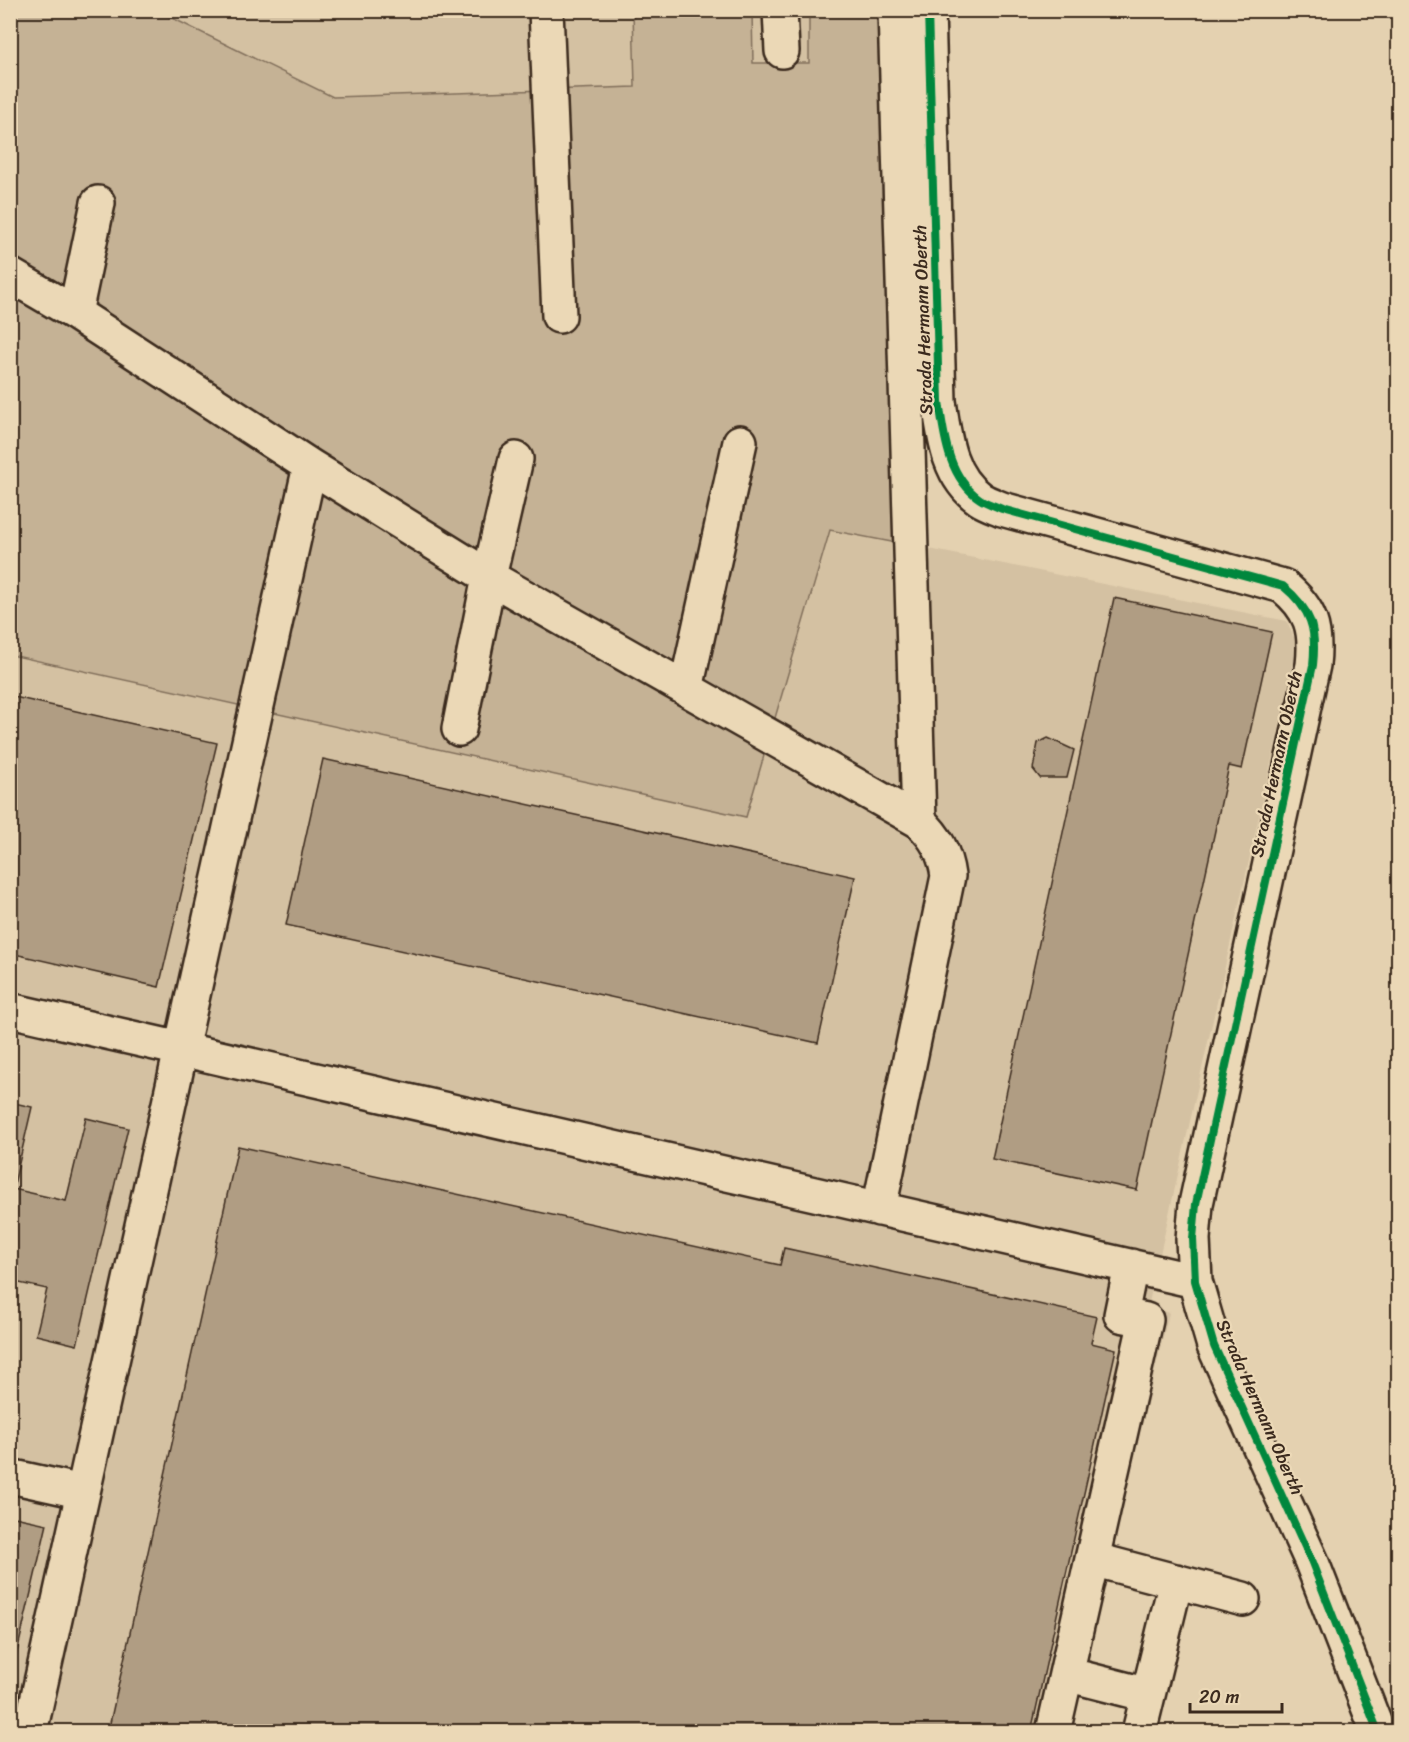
<svg xmlns="http://www.w3.org/2000/svg" width="1409" height="1742" font-family="Sriracha,sans-serif">
<style>
.built{fill:#d4c1a2}
.green{fill:#c5b295;stroke:#806e5a;stroke-width:1.5}
.building{fill:#b09d83;stroke:#3b2a1e;stroke-width:1.5}
.lines{fill:none;stroke-linecap:round;stroke-linejoin:round}
.minor-casing{stroke:#3b2a1e;stroke-width:38}
.minor{stroke:#ebd8b6;stroke-width:33}
.cycleway-casing{stroke:#ebd8b6;stroke-width:11}
.cycleway{stroke:#00873e;stroke-width:8}
.labels{text-anchor:middle;dominant-baseline:central;stroke-width:4.5;stroke-linejoin:round;paint-order:stroke}
.street-label{font-size:18px;fill:#3b2a1e;stroke:#ebd8b6}
</style>
<rect width="100%" height="100%" fill="#e4d1b0"/>
<filter id="ink" filterUnits="userSpaceOnUse"><feTurbulence type="fractalNoise" baseFrequency=".0167" numOctaves="2"/><feDisplacementMap in="SourceGraphic" scale="12" xChannelSelector="R" yChannelSelector="G"/><feConvolveMatrix kernelMatrix="1 2 1 2 8 2 1 2 1" color-interpolation-filters="sRGB"/></filter>
<g filter="url(#ink)">
<path class="built" d="M158,11H633L635,87L333,97Z
M752,11H809L810,63H753Z
M830,529L1287,621L1294,638L1296,653L1148,1307L1169,1313L1067,1731L11,1732V655L746,817Z"/>
<path class="green" d="M11,11H158L333,97L635,87L633,11H752L753,63H809V11H907L928,549L830,530L746,817L11,655Z"/>
<path class="building" d="M1114,598L1272,632L1242,769L1229,766L1137,1190L992,1159Z
M10,696L217,743L159,987L10,953Z
M1048,738L1074,750L1067,778H1040L1033,769L1038,743Z
M323,759L855,877L818,1043L286,925Z
M10,1102L32,1107L13,1189L66,1201L86,1118L128,1128L77,1345L36,1335L47,1289L10,1281Z
M238,1146L780,1265L784,1248L1097,1317L1091,1343L1116,1349L1031,1732H108Z
M10,1516L47,1524L10,1682Z"/>
<g class="lines">
<g class="minor-casing">
<path id="minor" d="M546,10L559,316
M780,10L782,51
M895,10L919,821
M928,10L939,401C944,436 948,477 980,499C986,503 995,506 1002,509L1283,586C1311,609 1317,629 1313,665L1196,1204L1193,1239L1195,1281L1214,1346L1311,1560L1378,1732
M10,275L75,313L310,466L489,577L919,821C936,837 945,853 948,876L879,1209
M75,313L98,203
M686,689L740,442
M459,729L489,577L516,459
M10,1010L1195,1281
M10,1476L83,1492
M1092,1559L1243,1599
M1066,1674L1148,1695
M30,1732L310,466
M1053,1732L1146,1320L1121,1315L1131,1266
M1139,1732L1176,1581"/>
</g>
<use href="#minor" class="minor"/>
<g class="cycleway-casing">
<path id="cycleway" d="M928,10L939,401C944,436 948,477 980,499C986,503 995,506 1002,509L1283,586C1311,609 1317,629 1313,665L1196,1204L1193,1239L1195,1281L1214,1346L1311,1560L1378,1732"/>
</g>
<use href="#cycleway" class="cycleway"/>
</g>
</g>
<g class="labels">
<g class="street-label">
<text transform="translate(923 320) rotate(-92)">Strada Hermann Oberth</text>
<text transform="translate(1276 764) rotate(-78)">Strada Hermann Oberth</text>
<text transform="translate(1260 1407) rotate(66)">Strada Hermann Oberth</text>
</g>
</g>
<rect width="1409" height="1742" fill="none" stroke="#ebd8b6" stroke-width="36"/>
<rect x="18" y="18" width="1373" height="1706" fill="none" stroke="#3b2a1e" stroke-width="2" filter="url(#ink)"/>
<path d="M1190 1703v9h92v-9" fill="none" stroke="#3b2a1e" stroke-width="3"/>
<text x="1199" y="1703" font-size="18" fill="#3b2a1e" stroke="#ebd8b6" stroke-width="4.5" paint-order="stroke">20 m</text>
</svg>
